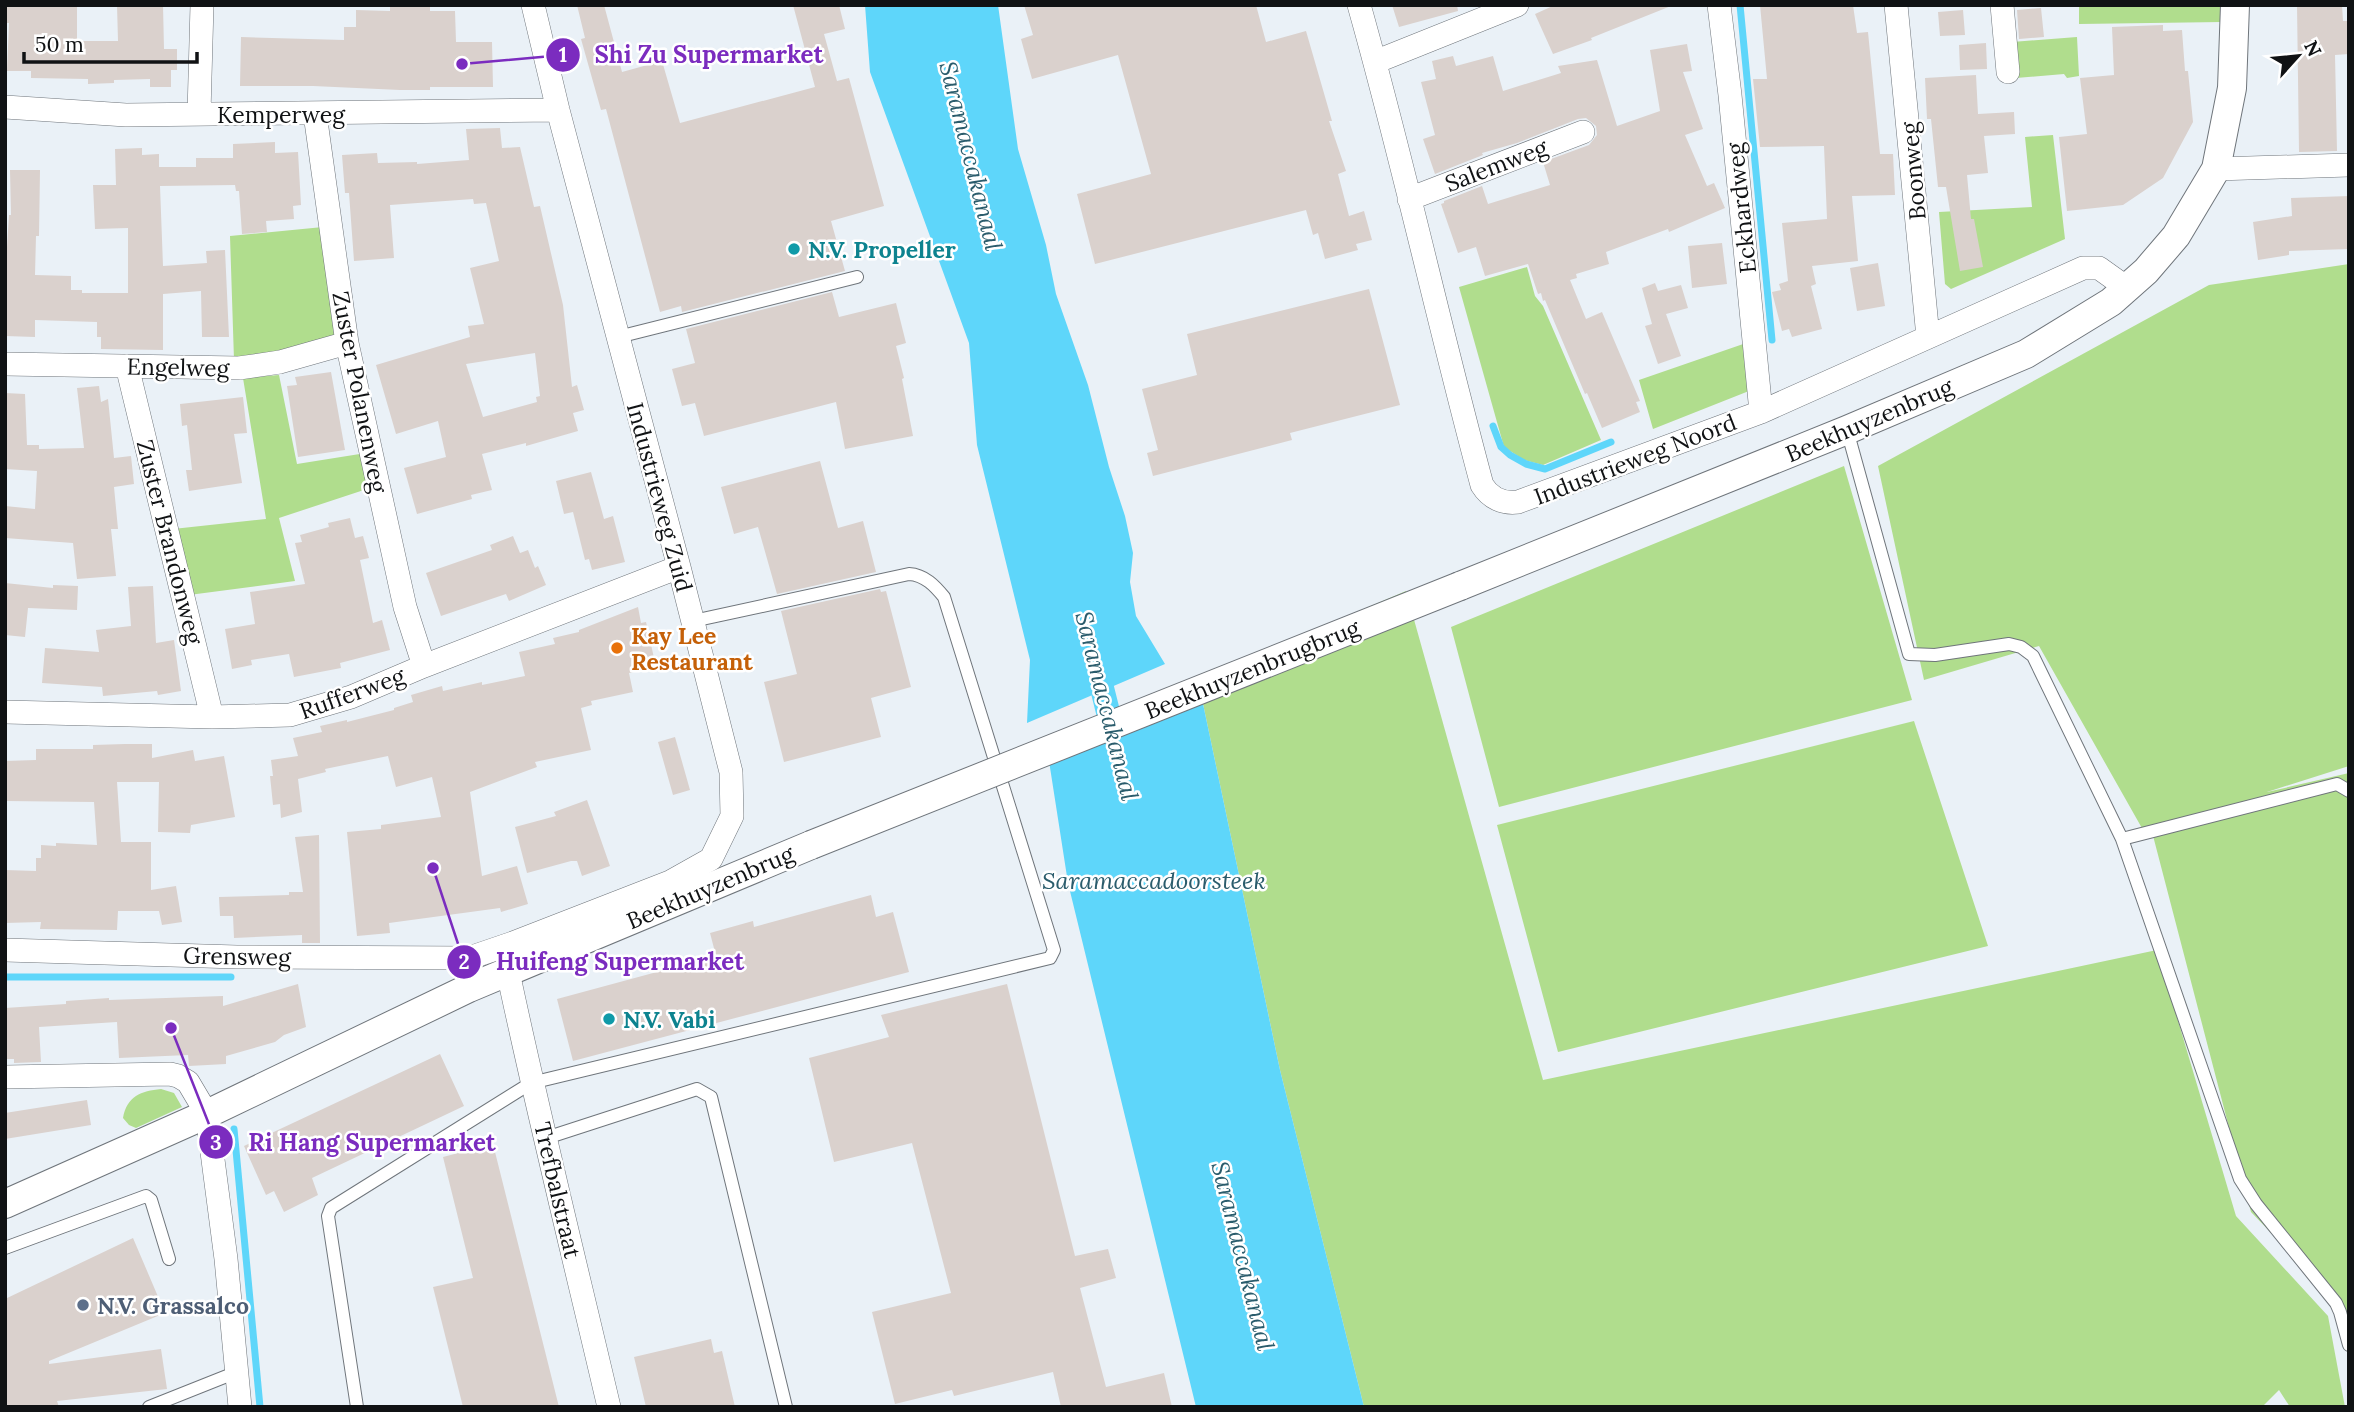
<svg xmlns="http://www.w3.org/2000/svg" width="2354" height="1412" font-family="Lora,serif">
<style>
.green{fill:#b0dd8d}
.water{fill:#5ed6fa}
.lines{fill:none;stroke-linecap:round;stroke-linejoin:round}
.stream{stroke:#5ed6fa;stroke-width:7}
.canal{stroke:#5ed6fa;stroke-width:24}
.building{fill:#dad1cd;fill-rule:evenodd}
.service-casing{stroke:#6f757b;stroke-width:14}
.minor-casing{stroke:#6f757b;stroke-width:24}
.tertiary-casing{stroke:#6f757b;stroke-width:30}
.service{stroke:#fff;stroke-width:12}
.minor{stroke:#fff;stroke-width:23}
.tertiary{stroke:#fff;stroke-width:28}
.tertiary-bridge-casing{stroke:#6f757b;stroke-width:30;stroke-linecap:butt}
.tertiary-bridge{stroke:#fff;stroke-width:28}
.culture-dot{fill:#0f9aa8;stroke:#fff;stroke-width:2.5}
.food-dot{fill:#e8710a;stroke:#fff;stroke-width:2.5}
.service-dot{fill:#5c6f8a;stroke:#fff;stroke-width:2.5}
.labels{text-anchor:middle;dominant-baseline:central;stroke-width:5;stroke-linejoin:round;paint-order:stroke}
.street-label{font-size:23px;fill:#101214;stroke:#fff}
.culture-label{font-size:23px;font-weight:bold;fill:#0d838f;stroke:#fff;text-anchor:start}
.food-label{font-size:23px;font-weight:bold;fill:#c56008;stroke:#fff;text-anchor:start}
.service-label{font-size:23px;font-weight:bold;fill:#4e5e75;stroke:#fff;text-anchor:start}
.water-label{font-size:24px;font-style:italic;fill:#2a5c6c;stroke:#fff}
.leader{fill:none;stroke:#7b2cbf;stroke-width:2.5}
.callout-dot{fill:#7b2cbf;stroke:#fff;stroke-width:2.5}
.mark-label{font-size:21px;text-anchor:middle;font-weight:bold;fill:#fff}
.callout-label{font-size:24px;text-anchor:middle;font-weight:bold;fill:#7b2cbf;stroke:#fff;stroke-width:5;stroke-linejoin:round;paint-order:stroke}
</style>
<rect width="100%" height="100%" fill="#eaf1f7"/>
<path class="green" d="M2079,5H2221L2222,22L2079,24Z
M2077,37L2079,76L2067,78L2064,74L2016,78L2012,42Z
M2053,135L2065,239L1951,289L1945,284L1939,212L2032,207L2025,137Z
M323,227L335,334L330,341L234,360L230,236Z
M2349,264V766L2267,792L2349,773V1319L2347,1312L2251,1212L2151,828L2143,830L2039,646L1924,680L1878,466L2209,285Z
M1527,267L1535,296L1543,306L1601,440L1543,465L1524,460L1504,447L1459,287Z
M1749,342L1754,389L1653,429L1639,380Z
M279,375L297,464L366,453L373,487L279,518L295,581L189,595L173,529L266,519L243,378Z
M1844,466L1912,700L1499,807L1451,627Z
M1406,591L1543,1080L2157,950L2236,1216L2328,1316L2345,1407H2290L2279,1390L2262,1407H1364L1280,1070L1198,680Z
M1914,721L1988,946L1558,1052L1497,825Z
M161,1089L174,1093L182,1107L136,1128L129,1125L123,1118C127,1096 141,1091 161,1089Z"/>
<path class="water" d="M865,5H998L1018,149L1046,245L1056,294L1088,385L1109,467L1125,516L1133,553L1130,582L1136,616L1165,664L1027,723L1030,660L977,445L969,343L870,72Z
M1198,680L1280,1070L1364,1407H1196L1068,883L1049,761Z"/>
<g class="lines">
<path class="stream" d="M1740,5L1772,340
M1493,426L1501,447L1510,455L1526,464L1545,469L1611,442
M5,977H231
M234,1129L260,1407"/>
<path class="canal" d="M1095,660L1116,744"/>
</g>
<path class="building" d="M5,5H77V41H118L117,5H163L164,49H177V70H171V87H150V79L114,80V83L88,84V79L31,78V71H7L9,23H5Z
M390,5H430V11H455L456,42H492L493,87H430V90H400L313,86H240L241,37L344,40V27H356V10L390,11Z
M577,5H604L622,72L662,61L680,123L815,87L793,5H839L845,29L824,34L837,81L849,78L884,206L831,221L845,271L682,312L681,306L660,312L606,109L601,110L581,39L585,38Z
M1024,5H1256L1266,42L1306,31L1332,121H1329L1346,171L1338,174L1349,216L1364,211L1372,240L1356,244L1358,250L1325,259L1318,233L1313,235L1306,210L1095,264L1077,194L1151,174L1118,55L1032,79L1021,39L1033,35Z
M1392,5H1457L1458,11L1399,27Z
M1555,5H1671V6L1591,38L1592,40L1553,54L1535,14Z
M1760,5H1853L1857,33L1868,32L1880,154H1893L1895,195L1852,196L1858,261L1812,266L1816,284L1811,286L1822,329L1792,337L1789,329L1782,331L1772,292L1781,290L1779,284L1788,281L1782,223L1827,219L1824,146L1760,147L1753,79H1767Z
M2297,5H2342L2343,21H2349V54L2335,55L2337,151L2299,152Z
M2041,8L2044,37L2019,39L2017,10Z
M1963,10L1965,35L1940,36L1938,12Z
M2163,25V31L2182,30L2185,71H2188L2193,122L2163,178L2123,205L2067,211L2059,137L2087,134L2080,78L2114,75L2112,27Z
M1986,43L1987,69L1960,70L1959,45Z
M1687,44L1692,71L1683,72L1703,129L1685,135L1707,186L1714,183L1725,208L1669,232L1668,229L1606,252L1609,264L1576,274L1577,278L1570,280L1586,319L1602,312L1640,401L1636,402L1640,412L1602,428L1587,393L1585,394L1545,300L1543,301L1541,293L1538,294L1528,264L1485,276L1476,247L1458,253L1441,204L1444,203V201L1482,186L1488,204L1550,185L1543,162L1589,145L1597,135L1596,126L1586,118L1578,119L1517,143L1482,153L1483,155L1435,174L1423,139L1435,135L1421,82L1436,79L1432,61L1453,56L1456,66L1493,56L1503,91L1561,73L1558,66L1597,60L1617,126L1660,111L1650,50Z
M1976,75L1978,114L2014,112L2015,134L1984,136L1988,173L1967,175L1971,219H1974L1983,267L1960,271L1946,187H1938L1931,119H1927L1925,78Z
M500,128L502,148L520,147L534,207L540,206L563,305L572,387L577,385L584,410L573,413L578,431L526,446V443L482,454L492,490L471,495L472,499L417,514L404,468L446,457L438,421L396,434L376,365L470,337L468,326L484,324L470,268L499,261L486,203L474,204L473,199L390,205L394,258L354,261L349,193H345L342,155L377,153L378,163L417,162V164L469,160L466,129ZM535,353L540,396L536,397L537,402L483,417L466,364Z
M275,142V153L298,152L301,205L293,206L294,219L266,221L267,232L242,234L239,191H236L235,185L160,186L163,266L207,263L206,251L225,250L229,337H202L201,291L163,294V350L101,349V337H97V322L35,320V337L5,336V279L9,215H11L10,170H40L39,236H36L35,275L71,276V290H82V293H128V228L95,229L93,185H116L115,149L142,148V155L159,154V167H196V158H233V144Z
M2349,196V249L2289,251V255L2258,260L2253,222L2292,216L2291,198Z
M1722,243L1727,284L1692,288L1688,246Z
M1878,263L1885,306L1857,311L1850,268Z
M1655,283L1658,291L1681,285L1688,308L1666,314L1681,356L1658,364L1645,326L1652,324L1642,288Z
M1369,289L1400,405L1290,433L1292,440L1153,476L1147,453L1158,450L1142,389L1197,375L1187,334Z
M832,292L839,317L896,303L906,343L896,346L904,378L902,379L913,436L845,449L836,402L704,436L695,403L682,406L672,369L695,363L686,329Z
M331,372L345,450L298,457L287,386L297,385L295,377Z
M99,386L101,402L108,399L114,458L131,456L134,484L114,487L118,529H111L116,576L77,579L73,543L5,538V506L35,509L37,471L5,469V393L25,394L27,445H39V449L84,448L77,388Z
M243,397L247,433L234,434L242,483L189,491L186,470H192L187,425L182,426L180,404Z
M820,461L838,528L863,521L876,572L777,594L758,527L734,534L721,487Z
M591,472L604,519L613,516L625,562L592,570L589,559L585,560L573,512L564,514L556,481Z
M350,518L355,538L363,536L369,558L360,560L373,623L382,620L390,650L340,663L341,668L294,677L289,654L251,660L252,665L232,669L225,629L255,624L250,592L305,584L295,543L302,542L300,535L329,527L328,523Z
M513,536L520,553L528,550L535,568L538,566L546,585L509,601L506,594L441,616L426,573L492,550L490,545Z
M5,583L53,588V585L78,586L77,610L28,608L25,637L5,635Z
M153,586L156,643L174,640L181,691L158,695L157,691L103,696L102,687L42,683L45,648L99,652L96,630L131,626L128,587Z
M880,589L881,592L886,591L911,687L871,698L881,737L784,762L764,682L797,674L781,611Z
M638,607L641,623L646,622L656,667L629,673L633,692L591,701L592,705L581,708L591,750L535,762L537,767L470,792L482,876L517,866L528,904L501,912L500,908L389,923L390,933L357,936L347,832L381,829V825L441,817L432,777L396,787L388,756L325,769L326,772L298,779L302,812L281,818L280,804L273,805L270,776H273L271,760L298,756L293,738L322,732L320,726L347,720V722L394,710V708L413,702L411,695L442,686L443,691L482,682V685L525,676L519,652L555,644L553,638L579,632V630Z
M675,737L690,790L673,795L658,742Z
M125,744H152V758L193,750L195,761L224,756L235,817L191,825L190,833L158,832L159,782H117L121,842H151V890L176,886L182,922L162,925L159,911H118L117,930L40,929L41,922L5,923V870L36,871V858H41V845L56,846V843L97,845L94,802L5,801V761L36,760V749H93V745Z
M587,800L610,866L582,876L577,861H571L527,873L515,827L556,816L554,812Z
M319,835L320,943H302V935L234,938L233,916H220L219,897L289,895V892H303L295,837Z
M871,895L876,917L893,912L909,972L573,1061L557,999L716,956L710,933L753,921L754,927Z
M298,984L306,1027L284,1035L275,1042L226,1056V1064L189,1066L188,1055L119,1058L117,1022L39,1027L41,1062L14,1063V1059H5V1008L66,1004V1001L109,998V1000L223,996V1006Z
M1007,984L1075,1256L1108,1249L1116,1278L1080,1288L1106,1387L1164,1373L1172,1407H1061L1053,1372L954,1396L952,1390L895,1404L872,1312L951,1293L912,1143L834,1162L809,1058L889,1037L881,1015Z
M440,1054L464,1106L312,1178L318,1195L284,1212L274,1191L266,1195L244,1146Z
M87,1100L91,1125L5,1139V1113Z
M493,1144L559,1407H463L433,1287L473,1278L443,1157Z
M133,1238L165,1313L49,1361V1364L161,1349L167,1389L57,1401L59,1407H5V1299Z
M711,1339L714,1353L722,1351L735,1407H646L634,1357Z"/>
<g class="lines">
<g class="service-casing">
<path id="service" d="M618,337L857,277
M1847,430L1909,654L1935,655L2009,644L2021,647L2033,656L2122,839L2240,1179L2256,1204L2336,1303L2340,1312L2349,1345
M2122,839L2337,784L2349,791
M546,1138L697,1089L711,1097L786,1407
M5,1248L146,1196L151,1200L169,1259
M149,1407L237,1372
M357,1407L328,1216L331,1208L531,1083L1050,958L1054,950L944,597C935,586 925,575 909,574L693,621"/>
</g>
<g class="minor-casing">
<path id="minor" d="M1359,5C1404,164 1439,326 1482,485C1490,498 1503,504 1518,502L1761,412L2083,268H2099L2127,288
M1719,5L1730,95L1761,412
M1896,5L1928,337
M2002,5L2008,72
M1375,62L1517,5
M5,107L126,115L558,110
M199,113L202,5
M315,114L347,343L405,607L424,666
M2216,169L2349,165
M1409,199L1583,132
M5,364L239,368L280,362L347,343
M127,366L212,717
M5,712L212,717L290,715L351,697L424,666L679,567
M5,950L237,957L469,958L513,943L670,882L711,859L732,816L731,772L679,567L558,110L533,5
M508,972C539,1118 575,1262 609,1407
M5,1077L170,1074L178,1076L188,1082L207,1114L226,1259L240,1407"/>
</g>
<g class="tertiary-casing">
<path id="tertiary" d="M1460,586L1847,430L2026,354L2111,302L2146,271L2176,236L2216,169L2232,88L2235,5
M5,1204L207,1114L469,988L811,845"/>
</g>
<use href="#service" class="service"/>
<use href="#minor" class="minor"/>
<use href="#tertiary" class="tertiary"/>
<g class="tertiary-bridge-casing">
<path id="tertiary-bridge" d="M811,845L1460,586"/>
</g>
<use href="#tertiary-bridge" class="tertiary-bridge"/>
</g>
<g class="culture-dot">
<circle cx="794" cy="249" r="7"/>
<circle cx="609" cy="1019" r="7"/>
</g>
<circle class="food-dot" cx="617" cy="648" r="7"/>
<circle class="service-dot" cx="83" cy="1305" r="7"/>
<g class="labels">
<g class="street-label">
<text x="281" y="114">Kemperweg</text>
<text transform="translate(1496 165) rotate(-21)">Salemweg</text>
<text transform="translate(1913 171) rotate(-95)">Boonweg</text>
<text transform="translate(1741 208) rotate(-96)">Eckhardweg</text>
<text transform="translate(178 367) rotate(1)">Engelweg</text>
<text transform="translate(360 392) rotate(79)">Zuster Polanenweg</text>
<text transform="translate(1869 420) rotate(-23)">Beekhuyzenbrug</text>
<text transform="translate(1635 459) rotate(-21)">Industrieweg Noord</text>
<text transform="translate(660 497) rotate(75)">Industrieweg Zuid</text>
<text transform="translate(170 542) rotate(76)">Zuster Brandonweg</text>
<text transform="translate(1252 669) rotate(-22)">Beekhuyzenbrugbrug</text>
<text transform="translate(352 693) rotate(-20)">Rufferweg</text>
<text transform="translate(710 887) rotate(-23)">Beekhuyzenbrug</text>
<text transform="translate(237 956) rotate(1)">Grensweg</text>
<text transform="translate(558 1190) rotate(77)">Trefbalstraat</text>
</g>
<g class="culture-label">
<text x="808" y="249">N.V. Propeller</text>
<text x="623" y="1019">N.V. Vabi</text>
</g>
<g class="food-label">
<text x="631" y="635">Kay Lee<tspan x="631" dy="26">Restaurant</tspan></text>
</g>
<g class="service-label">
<text x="97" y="1305">N.V. Grassalco</text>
</g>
<g class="water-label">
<text transform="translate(971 156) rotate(76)">Saramaccakanaal</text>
<text transform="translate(1107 706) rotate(76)">Saramaccakanaal</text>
<text x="1154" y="880">Saramaccadoorsteek</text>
<text transform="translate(1243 1256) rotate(76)">Saramaccakanaal</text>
</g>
</g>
<path class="leader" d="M462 64L563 55M433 868L464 962M171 1028L216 1142"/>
<g class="callout-dot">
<circle cx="462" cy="64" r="7"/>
<circle cx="433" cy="868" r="7"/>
<circle cx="171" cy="1028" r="7"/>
<circle cx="563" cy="55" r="18"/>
<circle cx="464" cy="962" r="18"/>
<circle cx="216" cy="1142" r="18"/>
</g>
<g class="mark-label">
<text x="563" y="62">1</text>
<text x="464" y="969">2</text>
<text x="216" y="1150">3</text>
</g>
<g class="callout-label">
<text x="709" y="63">Shi Zu Supermarket</text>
<text x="620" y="970">Huifeng Supermarket</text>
<text x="372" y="1151">Ri Hang Supermarket</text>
</g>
<rect width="2354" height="1412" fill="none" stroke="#101214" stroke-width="14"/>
<g transform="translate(2298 56) rotate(63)" stroke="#ffffff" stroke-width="5" paint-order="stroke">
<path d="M0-5L12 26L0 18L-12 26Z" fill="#101214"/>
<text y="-10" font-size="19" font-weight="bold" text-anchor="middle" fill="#101214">N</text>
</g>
<path d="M24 52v10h173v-10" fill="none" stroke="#101214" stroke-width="3.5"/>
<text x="35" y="52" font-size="21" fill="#101214" stroke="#ffffff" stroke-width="5" paint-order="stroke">50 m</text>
</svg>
